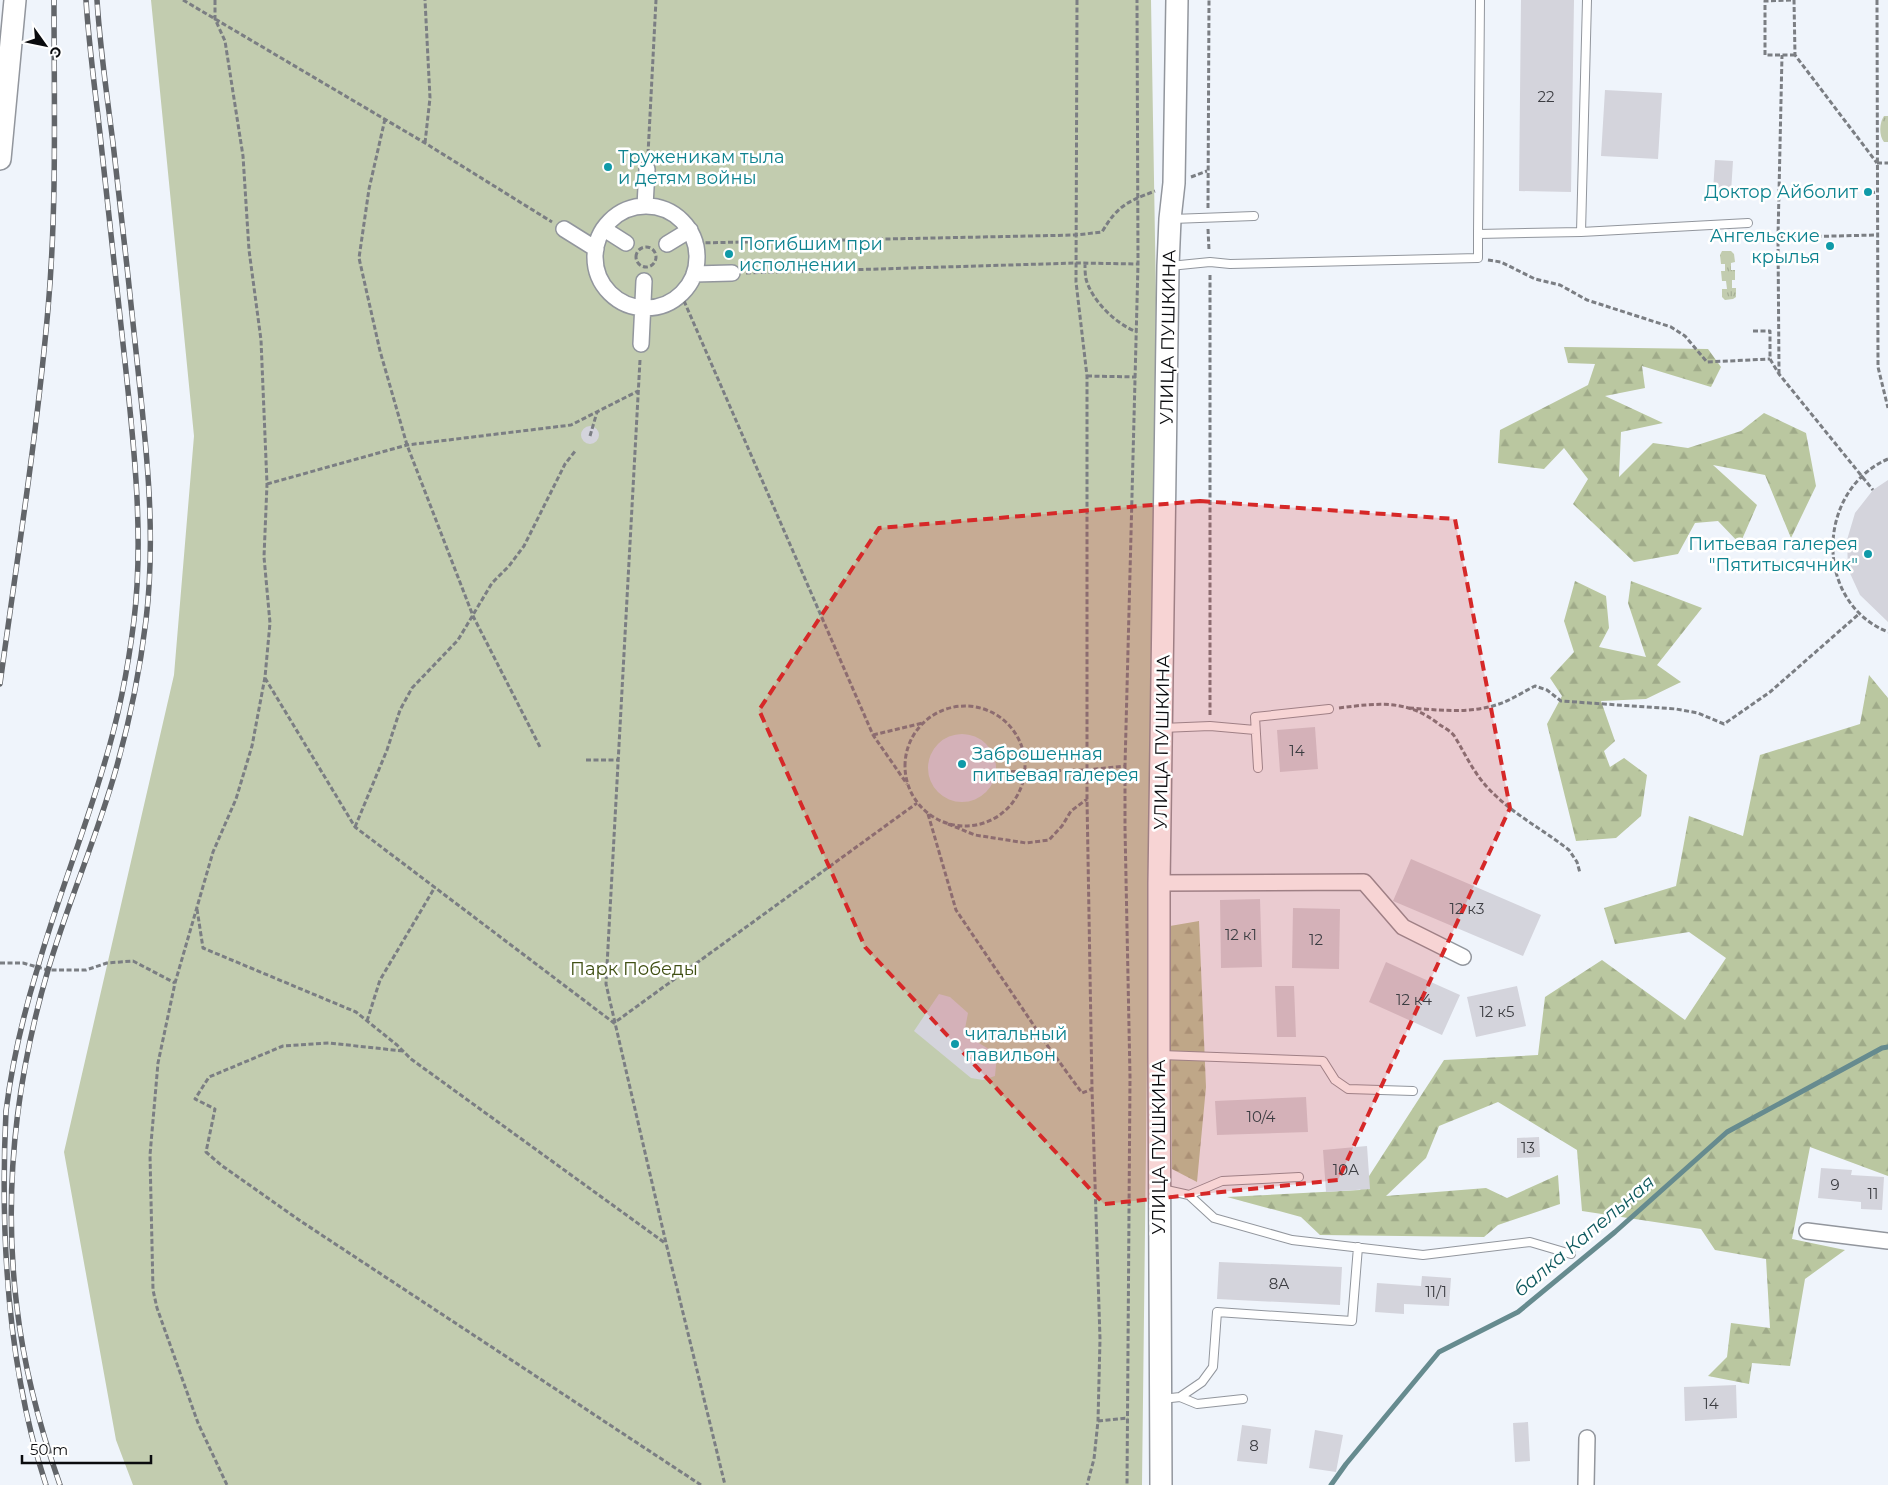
<svg xmlns="http://www.w3.org/2000/svg" width="1888" height="1485" font-family="Montserrat,sans-serif">
<style>
.grass{fill:url(#grass-tufts)}
.forest{fill:url(#forest-firs)}
.park{fill:#c2ccaf}
.lines{fill:none;stroke-linecap:round;stroke-linejoin:round}
.stream{stroke:#668b8f;stroke-width:5}
.building{fill:#d4d4dc}
.lane-casing{stroke:#92969d;stroke-width:10}
.street-casing{stroke:#92969d;stroke-width:18}
.secondary-casing{stroke:#92969d;stroke-width:24}
.path{stroke:#7b7e83;stroke-width:3;stroke-dasharray:5 2.5;stroke-linecap:butt}
.lane{stroke:#fff;stroke-width:8}
.street{stroke:#fff;stroke-width:15}
.secondary{stroke:#fff;stroke-width:21}
.rail-casing{stroke:#626569;stroke-width:5.5}
.rail{stroke:#fff;stroke-width:4;stroke-dasharray:11;stroke-linecap:butt}
.marked{fill:#d62828;fill-opacity:0.2;stroke:#d62828;stroke-width:4;stroke-dasharray:10 6;stroke-linejoin:round}
.culture-dot{fill:#0f9aa8;stroke:#fff;stroke-width:2}
.labels{text-anchor:middle;dominant-baseline:central;stroke-width:5;stroke-linejoin:round;paint-order:stroke}
.number-label{font-size:15px;fill:#3c3d42}
.culture-label{font-size:18px;fill:#0d838f;stroke:#fff;text-anchor:start}
.street-label{font-size:18px;fill:#0a0b0e;stroke:#fff}
.park-label{font-size:18px;fill:#405014;stroke:#fff}
.water-label{font-size:19px;font-style:italic;fill:#0f5a5f;stroke:#fff}
</style>
<defs>
<pattern id="grass-tufts" width="24" height="20" patternUnits="userSpaceOnUse" patternTransform="scale(1.25)"><rect width="24" height="20" fill="#c2ccaf"/><path d="M3 7l-1-3M5 7V3M7 7l1-3M15 17l-1-3M17 17v-4M19 17l1-3" fill="none" stroke="#a5ae95"/></pattern>
<pattern id="forest-firs" width="22" height="20" patternUnits="userSpaceOnUse" patternTransform="scale(1.25)"><rect width="22" height="20" fill="#bac7a0"/><path d="M5 1l3.5 6h-7zM16 11l3.5 6h-7z" fill="#9faa89"/></pattern>
</defs>
<rect width="100%" height="100%" fill="#eff4fb"/>
<path class="grass" d="M1884,116H1888V142H1884C1879,136 1879,123 1884,116Z
M1722,251H1731L1734,254L1735,262L1731,263V270H1735V280H1732V288H1736V297L1733,299L1725,300L1722,297V289H1727L1726,281H1722L1721,271H1725V264H1721L1720,255Z"/>
<path class="forest" d="M1564,347L1708,349L1721,367L1711,387L1642,366L1645,388L1605,396L1663,423L1621,432L1619,477L1653,443L1688,448L1741,431L1764,413L1806,433L1816,486L1791,538L1765,475L1713,465L1757,505L1740,544L1718,521L1695,523L1678,554L1634,562L1573,504L1588,479L1564,448L1544,469L1498,463L1500,430L1588,385L1595,364L1568,363Z
M1575,581L1606,596L1609,628L1599,647L1646,657L1628,603L1631,581L1702,608L1657,665L1681,682L1646,699L1601,701L1615,741L1604,751L1610,767L1624,758L1647,775L1641,816L1616,838L1576,841L1547,724L1562,696L1550,678L1574,652L1564,621Z
M1869,675L1888,698V1176L1810,1147L1792,1239L1845,1250L1805,1279L1790,1366L1752,1363L1749,1384L1708,1376L1727,1357L1731,1323L1770,1328L1766,1259L1715,1250L1701,1229L1582,1211L1577,1150L1498,1102L1439,1126L1426,1158L1386,1196L1486,1188L1507,1198L1558,1175L1560,1204L1498,1225L1484,1237L1320,1235L1301,1217L1227,1197L1360,1190L1444,1060L1538,1055L1545,997L1602,960L1685,1020L1726,958L1689,932L1615,944L1604,908L1676,886L1689,816L1743,836L1760,755L1860,724Z
M1199,921L1206,1087L1197,1182L1172,1169L1170,926Z"/>
<path class="park" d="M151,0H1151L1156,298L1142,1485H133L116,1440L64,1152L174,675L194,436Z"/>
<g class="lines">
<path class="stream" d="M1331,1485L1346,1464L1439,1352L1518,1312L1615,1232L1727,1132L1882,1048L1888,1047"/>
</g>
<path class="building" d="M1521,0H1574L1571,192L1519,191Z
M1605,90L1662,93L1658,159L1601,156Z
M1715,160L1733,161L1731,192L1713,191Z
M581 435a9 9 0 1 1 18 0a9 9 0 1 1-18 0Z
M1888,480V622L1860,595L1848,569L1847,540L1855,513L1873,490Z
M1315,727L1318,769L1280,772L1277,730Z
M928 768a34 34 0 1 1 68 0a34 34 0 1 1-68 0Z
M1411,859L1541,915L1523,956L1393,901Z
M1260,899L1262,967L1221,968L1220,900Z
M1293,908L1340,909L1339,969L1292,968Z
M1386,962L1460,995L1442,1035L1369,1002Z
M1275,986H1294L1296,1037H1277Z
M1517,986L1526,1026L1476,1037L1467,997Z
M939,994L950,997L968,1013L964,1034L997,1054L995,1076L983,1080L971,1078L914,1031Z
M1306,1097L1308,1132L1217,1135L1215,1101Z
M1539,1137L1540,1157L1517,1158V1138Z
M1367,1146L1370,1189L1326,1192L1323,1150Z
M1821,1168L1852,1170L1851,1175L1884,1177L1882,1210L1861,1209V1202L1818,1198Z
M1219,1262L1342,1267L1340,1305L1217,1299Z
M1422,1276L1451,1278L1449,1306L1404,1304V1314L1375,1312L1377,1283L1421,1286Z
M1736,1385L1737,1418L1685,1421L1684,1387Z
M1528,1422L1530,1461L1515,1462L1513,1423Z
M1242,1425L1271,1429L1267,1464L1237,1461Z
M1315,1430L1343,1435L1336,1472L1309,1468Z"/>
<g class="lines">
<g class="lane-casing">
<path id="lane" d="M1172,219L1254,216
M1581,232L1587,0
M1478,234L1480,0
M1170,266L1210,262L1230,264L1478,258V234L1581,232L1748,223
M1162,728L1210,726L1255,730
M1258,768L1255,717L1329,709
M1161,1055L1323,1061L1335,1080L1348,1089L1413,1091
M1162,1189L1189,1195L1214,1218L1292,1240L1423,1255L1530,1242L1571,1254
M1189,1195L1222,1181L1299,1177
M1180,1397L1197,1404L1243,1399
M1162,1399L1180,1397L1202,1382L1213,1367L1217,1312L1352,1321L1358,1247"/>
</g>
<g class="street-casing">
<path id="street" d="M645,206L647,169
M595 257a51 51 0 1 1 102 0a51 51 0 1 1-102 0Z
M564,229L596,249
M604,229L626,243
M667,244L690,230
M694,274L732,273
M641,344L644,281
M1159,883L1364,882L1403,927L1463,957
M1807,1231L1888,1241
M1586,1485L1587,1438"/>
</g>
<g class="secondary-casing">
<path id="secondary" d="M0,159L15,0
M1161,1485L1159,1055V883L1168,266L1170,219L1174,183L1177,0"/>
</g>
<path class="path" d="M183,0L425,143L552,222
M215,0V19L225,41L243,156L249,250L261,340L267,484L264,557L270,623L265,677L252,746L236,799L213,852L175,983L158,1063L150,1155L153,1290L157,1308L198,1423L227,1485
M1077,0L1076,282L1087,376V799L1092,1089L1100,1339L1098,1421L1094,1459L1087,1485
M1877,0L1878,367L1888,408
M1795,55H1765V1L1794,0L1795,55L1877,163
M385,119L369,189L359,258L380,351L407,445L473,616L540,747
M425,143L430,98L425,0
M648,154L656,0
M1877,163H1888
M1191,177L1207,171
M1870,193L1877,192
M1208,208L1209,0
M1208,229L1209,250
M1749,238L1877,235
M698,243L1076,235L1102,232C1118,205 1127,202 1155,191
M636 257a10 10 0 1 1 20 0a10 10 0 1 1-20 0Z
M1488,260L1501,262L1535,279L1560,285L1587,300L1671,327L1685,336L1707,362L1770,359
M1085,263C1085,268 1085,274 1086,279C1092,301 1116,324 1137,332
M746,273L1076,263L1138,264
M681,294L873,735L907,784
M1753,331H1770V359L1779,374L1873,490
M640,360L606,984L666,1243L725,1485
M1779,374L1778,237L1782,55
M1087,376L1136,377
M590,436L597,412
M1888,459C1816,490 1813,602 1888,632
M267,484L407,445L571,425L638,391
M265,678L355,827L614,1023L917,803
M905 766a60 60 0 1 1 120 0a60 60 0 1 1-120 0Z
M1339,708C1378,703 1408,699 1440,725C1445,728 1452,732 1455,737C1468,759 1476,778 1496,796C1518,817 1545,831 1569,850L1577,862L1580,873
M1409,708C1439,710 1471,714 1499,704C1511,700 1523,692 1535,686L1547,690L1561,701L1676,709L1698,713L1724,724L1770,692L1860,613
M1210,715V274
M873,735L923,723
M586,760H618
M1125,766V828L1130,1077L1127,1485
M996,772L1086,770L1125,766L1138,264L1137,0
M928,814L956,910L1047,1045L1082,1093L1092,1089
M948,824L975,835L1026,843L1049,840L1062,826L1071,811L1087,799
M355,827L387,750L400,710L412,688L458,640L492,583L509,566L524,546L565,464L576,450
M197,909L203,948L356,1012L397,1045L411,1059L665,1243
M0,963H23L48,970H86L107,963L133,961L175,983
M367,1021L380,980L435,887
M403,1051L329,1043L283,1046L209,1077L195,1099L215,1109L206,1152L221,1165L299,1220L701,1485
M1098,1421L1128,1418"/>
<use href="#lane" class="lane"/>
<use href="#street" class="street"/>
<use href="#secondary" class="secondary"/>
<g class="rail-casing">
<path id="rail" d="M0,684C17,559 37,435 48,309C57,207 54,103 54,0
M46,1485C7,1366 0,1236 6,1111C12,1063 23,1016 37,970C56,902 83,836 103,768C118,720 128,669 134,620C144,537 134,445 125,362C117,289 109,216 101,143C96,96 89,48 86,0
M60,1485C40,1428 24,1368 17,1308C3,1195 16,1079 48,970C68,902 97,837 116,769C130,720 140,670 146,620C156,537 147,452 138,370C130,294 122,219 113,143C107,96 100,48 97,0"/>
</g>
<use href="#rail" class="rail"/>
</g>
<path class="marked" d="M1200,501L1455,519L1510,808L1338,1180L1104,1204L865,947L759,710L879,528Z"/>
<g class="culture-dot">
<circle cx="608" cy="167" r="5"/>
<circle cx="1868" cy="192" r="5"/>
<circle cx="1830" cy="246" r="5"/>
<circle cx="729" cy="254" r="5"/>
<circle cx="1868" cy="554" r="5"/>
<circle cx="962" cy="764" r="5"/>
<circle cx="955" cy="1044" r="5"/>
</g>
<g class="labels">
<g class="number-label">
<text x="1546" y="96">22</text>
<text x="1297" y="750">14</text>
<text x="1467" y="908">12 к3</text>
<text x="1241" y="934">12 к1</text>
<text x="1316" y="939">12</text>
<text x="1414" y="999">12 к4</text>
<text x="1497" y="1011">12 к5</text>
<text x="1261" y="1116">10/4</text>
<text x="1528" y="1147">13</text>
<text x="1346" y="1169">10А</text>
<text x="1835" y="1184">9</text>
<text x="1873" y="1193">11</text>
<text x="1279" y="1283">8А</text>
<text x="1436" y="1291">11/1</text>
<text x="1711" y="1403">14</text>
<text x="1254" y="1445">8</text>
</g>
<g class="culture-label">
<text x="618" y="157">Труженикам тыла<tspan x="618" dy="21">и детям войны</tspan></text>
<text x="1858" y="192" text-anchor="end">Доктор Айболит</text>
<text x="1820" y="236" text-anchor="end">Ангельские<tspan x="1820" dy="21">крылья</tspan></text>
<text x="739" y="244">Погибшим при<tspan x="739" dy="21">исполнении</tspan></text>
<text x="1858" y="544" text-anchor="end">Питьевая галерея<tspan x="1858" dy="21">"Пятитысячник"</tspan></text>
<text x="972" y="754">Заброшенная<tspan x="972" dy="21">питьевая галерея</tspan></text>
<text x="965" y="1034">читальный<tspan x="965" dy="21">павильон</tspan></text>
</g>
<g class="street-label">
<text transform="translate(1168 337) rotate(-89)">УЛИЦА ПУШКИНА</text>
<text transform="translate(1162 742) rotate(-89)">УЛИЦА ПУШКИНА</text>
<text transform="translate(1159 1147) rotate(-90)">УЛИЦА ПУШКИНА</text>
</g>
<g class="park-label">
<text x="634" y="969">Парк Победы</text>
</g>
<g class="water-label">
<text transform="translate(1584 1236) rotate(-40)">балка Капельная</text>
</g>
</g>
<g transform="translate(45 45) rotate(123)" stroke="#ffffff" stroke-width="4" paint-order="stroke">
<path d="M0-4L9 19L0 12L-9 19Z" fill="#0a0b0e"/>
<text y="-8" font-size="14" font-weight="bold" text-anchor="middle" fill="#0a0b0e">С</text>
</g>
<path d="M22 1455v8h129v-8" fill="none" stroke="#0a0b0e" stroke-width="2.5"/>
<text x="30" y="1455" font-size="15" fill="#0a0b0e" stroke="#ffffff" stroke-width="4" paint-order="stroke">50 m</text>
</svg>
